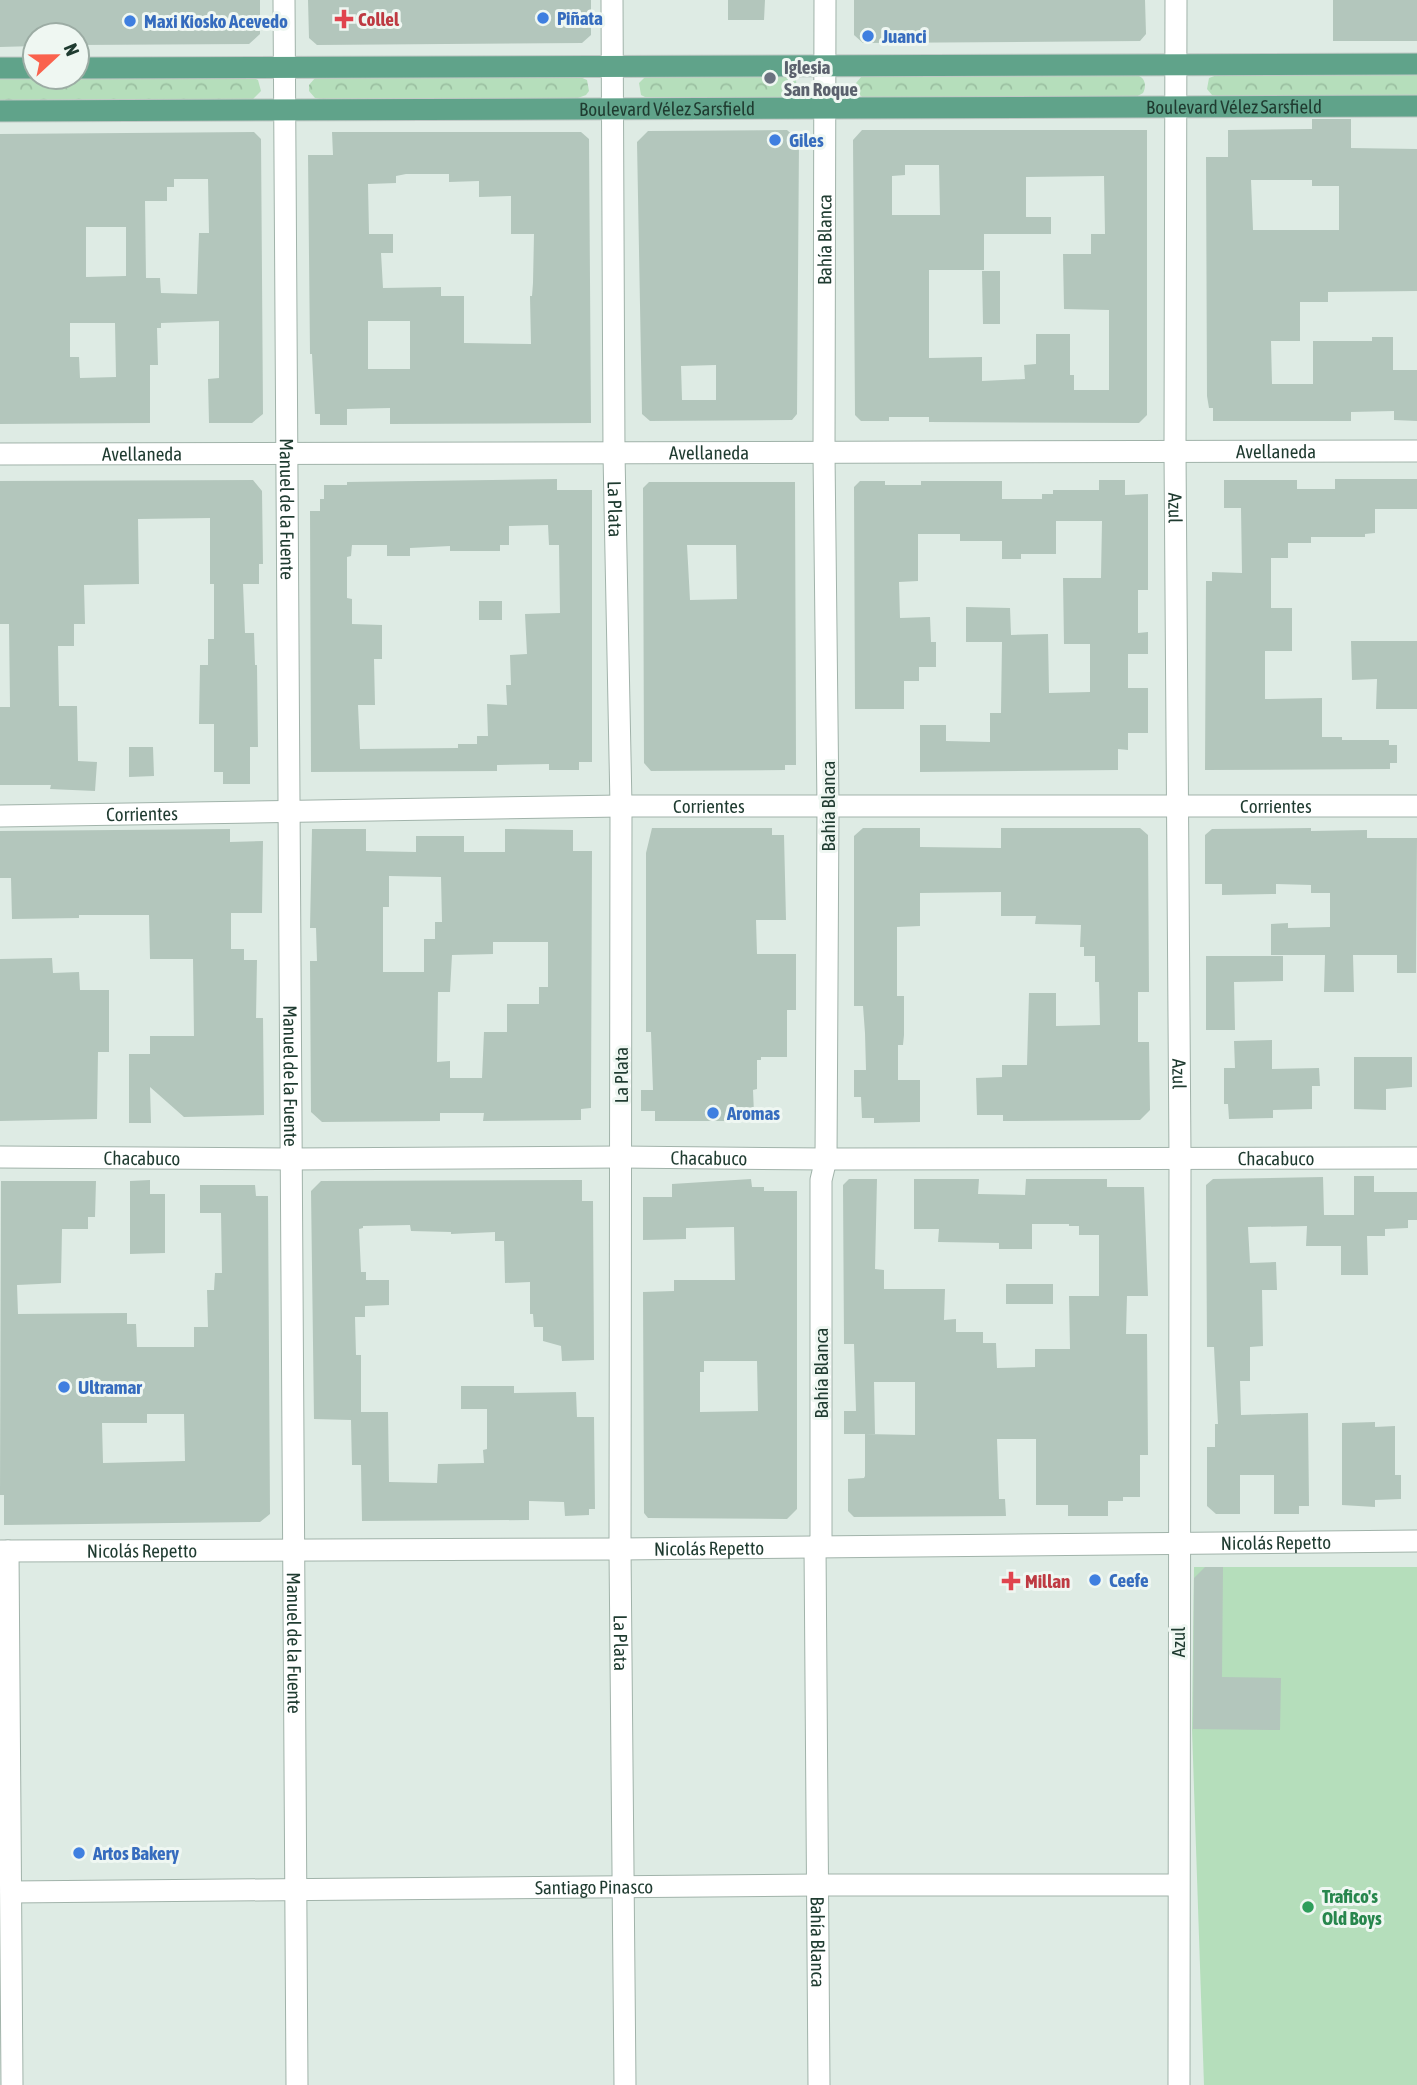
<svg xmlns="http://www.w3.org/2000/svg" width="1417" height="2085" font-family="'Asap Condensed',sans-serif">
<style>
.park{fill:url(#park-crowns)}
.pitch{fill:#b5debb}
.building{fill:#b3c6bc;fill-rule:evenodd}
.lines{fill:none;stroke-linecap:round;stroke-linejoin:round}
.minor-casing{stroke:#a1b3aa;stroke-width:23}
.major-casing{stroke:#c0c8c5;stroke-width:23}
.minor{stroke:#fff;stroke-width:21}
.major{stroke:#60a38a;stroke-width:21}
.shop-dot{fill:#3f7fe0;stroke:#eff7f2;stroke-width:2.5}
.health-dot{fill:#e0444e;stroke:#eff7f2;stroke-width:2.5}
.worship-dot{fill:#6b7280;stroke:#eff7f2;stroke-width:2.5}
.leisure-dot{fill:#2e9e5b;stroke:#eff7f2;stroke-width:2.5}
.labels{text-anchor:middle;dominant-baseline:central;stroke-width:6;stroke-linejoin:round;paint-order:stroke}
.shop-label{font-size:19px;font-weight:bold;fill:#366cbe;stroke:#eff7f2;text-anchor:start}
.health-label{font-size:19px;font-weight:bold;fill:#be3a42;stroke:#eff7f2;text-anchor:start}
.worship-label{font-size:19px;font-weight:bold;fill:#5b616d;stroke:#eff7f2;text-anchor:start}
.street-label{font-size:19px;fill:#1f3b30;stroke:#eff7f2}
.leisure-label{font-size:19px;font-weight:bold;fill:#27864d;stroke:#eff7f2;text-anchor:start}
</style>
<defs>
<pattern id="park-crowns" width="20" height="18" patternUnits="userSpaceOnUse" patternTransform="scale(1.75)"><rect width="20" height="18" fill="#b5debb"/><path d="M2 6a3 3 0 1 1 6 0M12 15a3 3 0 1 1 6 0" fill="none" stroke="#9bbfa1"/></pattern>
</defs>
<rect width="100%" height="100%" fill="#deebe4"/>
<path class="park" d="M1417,74V96H1217L1212,95L1207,89L1209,78L1217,75Z
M1136,75C1145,77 1147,85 1143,93L1136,97H862L855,90L856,83L862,76Z
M651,76H789L796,80L797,90L789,97H645L641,95L639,83L645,77Z
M252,77L258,80L261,91L253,99L0,100V79Z
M580,77L587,80L589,91L586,95L578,98L320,99L315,98L309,91V85L315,78Z"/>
<path class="pitch" d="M1194,1567H1417V2085H1204L1192,1729Z"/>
<path class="building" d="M0,0H260V34L249,44L77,45V35H35V46L0,47Z
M308,0H591V35L582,43L317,45L309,38Z
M728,0H765L764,20H728Z
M854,0H1145L1146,34L1140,41L863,43L854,35Z
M1333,0H1417V41H1333Z
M1312,119H1351V148L1417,149V291L1328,292V302H1300V341H1271L1272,384H1313V341H1372V337H1393V370H1417V421L1394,420V411L1351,412V421H1213V408H1209L1207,396L1206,157H1228V130L1312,129ZM1251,180H1312V186H1339V230H1253Z
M787,130L799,141L797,414L792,420L650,421L642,414L637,142L648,131ZM716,365V400H682L681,366Z
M862,130H1147V415L1139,423L929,422V417H889V421H861L855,415L853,140ZM905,165H939L940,215H892V176L905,175ZM1104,176L1105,234H1091V254H1063L1064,309L1109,310V390H1074V375H1070V334H1036V364L1024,365L1025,379L982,381V357L929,358V270H984V234H1051V217H1026V177Z
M254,132L261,139L263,414L252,423H209L208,379L219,378V321L161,323V328H157L158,365H150V423L0,424V134ZM174,179H208L209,233H199L197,294L161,293L160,278H146L145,201H167V187H174ZM86,227H126V276L86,277ZM70,323H115L116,377L80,378L79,357H70Z
M332,132H581L589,139L591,423L390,424V408L347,409V425H320V414H315L312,354H310L308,155H333ZM406,174H449V182L479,181V197L511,196V234H534L533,283L532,296H530L531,344L464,343V296H441V287L383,288L381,253H393V234H369L368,184L396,183V176ZM368,321H410V369H368Z
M982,271H1000V324H983Z
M557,479V490H592V762H579V770H549V764L497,765V771L311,772L310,511H320V499H324V485H347V482ZM548,525L549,545H559L560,613L525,614L527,654L510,655L511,685H506L507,705L487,704L488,736H477V744H458V748L360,749L358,705H375L374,659H382V625L352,624V599L347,598V557L351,556L352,545H387V556H410V548L450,546V551H500V545H509V526Z
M1335,479H1417V509H1375V533L1365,534V537H1311V543H1288V558H1271V608H1292V651H1265V699L1322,698V737H1342V740H1389V745H1397V763H1390V769L1205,770L1206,581H1212V572L1242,573L1241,508H1224V480H1297V489H1335Z
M253,480L262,491L263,564H259V584H243L245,633H254L255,665H257L258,747H250V784H223V772H214V724H199L200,665H208V639H214V584H210V518L138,519L139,584L84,585L85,624H74V646H58L59,706H77L78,761L97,762L95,791L50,789L51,785H0V707H10L9,624H0V481Z
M1099,480H1125V495L1148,494V590H1138V633L1148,632V654H1128V688H1148V733H1128V750L1118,749V770L920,772V725H946V741L990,742V713H1001L1002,642H966V607L1010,608L1011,635L1048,634L1049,693L1090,692V644H1064L1063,578H1101L1102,521H1056V554H1021V559H1002V541H960V534H918V581L899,582L900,618L930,617L931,642H936V667H919V681H904V709H855L854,487L860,481H885V485H921V481H1002V499H1042V494H1053V490H1099Z
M649,482H795L796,765H785V770L651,771L644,763L643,488ZM687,545H736L737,599L690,600Z
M479,601H502V620H479Z
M1351,641H1417V709H1376L1377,679L1352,680Z
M129,747H153L154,776L129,777Z
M652,828H772V835H784L786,920H756L757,954H796V1010H787V1057H761V1060H757V1089L753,1090L754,1114L742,1115V1121H655V1111H641V1090H653L651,1032H646V853Z
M863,828H920V847L1001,848V828H1140L1148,835L1149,992H1138V1042H1149L1150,1110L1140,1120L1003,1121V1115H977L976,1078L1002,1077V1065H1027L1029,993H1056V1026L1100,1025L1099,982H1095V956H1084V947H1080L1081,925L1035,924L1036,916H1001V892L920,893V926L897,927V996H904V1035L903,1045H898V1080H920V1122L874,1123V1118H862L861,1097H854V1070H866L865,1033L863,1006H854V836Z
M1311,828V831L1367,830V838H1417L1416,973H1397V955H1353L1354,992H1324L1325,955H1271V924L1288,923V928L1330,927V893H1311V885L1276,884V894L1222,895V884H1205V835L1212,829Z
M230,829V842L263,841L262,913H231V949H244V960H257L256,1018H263L264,1115L184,1117L150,1087L151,1123H129V1054H150V1036H194L193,959H150L149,915H79V918L12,919L11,878H0V831Z
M312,829H366V851L416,852V836H464V852H505V829L573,830V851H592L591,1108L581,1109V1120L483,1121L484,1113H440V1121L322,1122L311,1112L310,961H317L316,928H310ZM389,876L441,877L442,922H435V939H424V972H383V907H389ZM493,942H548V987H539V1004H507V1032H484L482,1078H450V1061L437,1062L438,992H450L452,955L493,954Z
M1206,956H1283V981L1234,982L1235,1030H1206Z
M52,958L53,973L79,972L80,990H109V1052H98L97,1119L0,1121V959Z
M1272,1040V1069L1319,1068L1320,1086H1312V1109L1273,1110V1118L1229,1119L1228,1104H1224V1068H1235L1234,1041Z
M1354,1057H1412V1087L1386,1089V1110L1354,1109Z
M1354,1176H1374V1192H1417V1220H1408V1228L1385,1229V1236H1367L1368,1275H1341V1246H1306L1307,1226L1248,1227L1250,1263L1276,1262L1277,1290H1262L1263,1346L1250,1347V1381H1240L1241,1415L1308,1413L1309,1506H1299V1514H1274V1475H1240V1514H1216L1207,1506V1447H1215V1424H1218L1214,1347H1207L1206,1185L1213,1179L1323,1177L1324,1215H1354Z
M751,1179L752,1187H764V1191H797V1509L787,1519L648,1518L644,1513L643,1292L674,1291V1280H735L734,1227L686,1228V1239L643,1240V1197H672V1184ZM704,1361H757L758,1411L700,1412V1372H704Z
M849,1179H877L875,1269L884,1270V1289H945L944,1320L956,1319V1332H983V1343H996L997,1368L1035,1367V1349H1070L1069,1296H1099V1235H1079V1226H1069V1224H1032V1249H999V1243L938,1242L939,1229H914V1179H979L978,1194L1025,1195L1026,1179H1107V1187H1144L1148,1296H1127L1126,1334H1147L1148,1455H1140V1497H1123V1501H1108V1516H1068V1505H1036V1439H997L999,1499H1005L1006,1516L854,1517L848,1511V1479L864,1478L865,1476V1434L915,1435V1382H874L875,1434H844V1411H856L854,1344H844L843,1185Z
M150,1180V1194H165V1253L130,1254V1181Z
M582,1180V1201H593L594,1360L562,1361L561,1346L543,1341V1327H534L533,1314H530V1282L505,1283L504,1241H495V1232L451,1234V1232L411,1231L410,1225L363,1226V1228L359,1229L361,1272H366V1280H389V1305L365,1306V1317H355L356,1355H361V1412H388L389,1482L437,1483L438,1464L484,1463L483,1450L487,1449V1409H461V1386H514V1393L576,1392L577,1417H594L595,1509H589V1515L565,1516L564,1502L529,1501V1520L362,1521L361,1465H352L351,1420L314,1419L311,1191L321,1181Z
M1,1181H96L95,1217H88V1229H62L61,1283L17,1285L18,1314L127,1313V1324H136L137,1347H194V1327H208L207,1290H214L215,1273H222L221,1213H200V1185H255L256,1196H268L270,1514L260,1522L4,1525V1495H0ZM147,1414H184L185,1461L103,1463L102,1423H147Z
M1006,1284H1053V1304H1006Z
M1375,1422V1427L1395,1426V1475H1401V1499L1375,1500V1507L1342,1505V1423Z
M1205,1567H1223L1222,1677L1281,1678L1280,1730L1193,1729L1194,1578Z"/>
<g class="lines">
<g class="minor-casing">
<g id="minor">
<path id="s1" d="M284,0L297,2085"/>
<path id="s2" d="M612,0L614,454L621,806L620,1549L625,2085"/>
<path id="s3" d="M1176,0L1175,451L1180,1158L1179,2085"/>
<path id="s4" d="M0,454L1417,451"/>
<path id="s5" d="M0,816L621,806H1417"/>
<path id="s6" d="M0,1157L291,1159L621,1157L826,1159L1417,1158"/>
<path id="s7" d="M815,1546L819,2085"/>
<path id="s8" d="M821,1546V1180L826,1159L828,807L824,454L825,0"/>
<path id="s9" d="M0,1551L620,1549L1417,1541"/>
<path d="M8,1551L12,2085"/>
<path id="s10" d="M11,1892L817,1885H1178"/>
</g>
</g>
<g class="major-casing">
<g id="major">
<path d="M0,68H35"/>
<path d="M77,68L1417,64"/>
<path id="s11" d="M0,111L1417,106"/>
</g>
</g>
<use href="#minor" class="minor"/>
<use href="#major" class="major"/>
</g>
<g class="shop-dot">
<circle cx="543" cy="18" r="7"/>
<circle cx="130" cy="21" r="7"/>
<circle cx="868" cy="36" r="7"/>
<circle cx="775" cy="140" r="7"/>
<circle cx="713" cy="1113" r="7"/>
<circle cx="64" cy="1387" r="7"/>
<circle cx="1095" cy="1580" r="7"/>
<circle cx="79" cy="1853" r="7"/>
</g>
<g class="health-dot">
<path d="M340.5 8.5h7v7h7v7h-7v7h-7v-7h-7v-7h7z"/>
<path d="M1007.5 1570.5h7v7h7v7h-7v7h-7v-7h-7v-7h7z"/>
</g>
<circle class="worship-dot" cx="770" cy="78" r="7"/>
<circle class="leisure-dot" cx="1308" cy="1907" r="7"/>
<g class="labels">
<g class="shop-label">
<text x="557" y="18">Piñata</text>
<text x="144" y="21">Maxi Kiosko Acevedo</text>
<text x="882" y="36">Juanci</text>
<text x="789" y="140">Giles</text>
<text x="727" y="1113">Aromas</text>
<text x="78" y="1387">Ultramar</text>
<text x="1109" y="1580">Ceefe</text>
<text x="93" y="1853">Artos Bakery</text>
</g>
<g class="health-label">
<text x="358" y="19">Collel</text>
<text x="1025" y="1581">Millan</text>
</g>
<g class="worship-label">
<text x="784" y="67">Iglesia<tspan x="784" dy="22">San Roque</tspan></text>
</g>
<g class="street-label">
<text stroke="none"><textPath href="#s11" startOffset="1234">Boulevard Vélez Sarsfield</textPath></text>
<text stroke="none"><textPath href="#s11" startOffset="667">Boulevard Vélez Sarsfield</textPath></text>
<text stroke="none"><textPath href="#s8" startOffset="1307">Bahía Blanca</textPath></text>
<text stroke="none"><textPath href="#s4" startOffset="1276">Avellaneda</textPath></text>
<text stroke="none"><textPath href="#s4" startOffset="142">Avellaneda</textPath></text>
<text stroke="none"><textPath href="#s4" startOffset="709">Avellaneda</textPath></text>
<text stroke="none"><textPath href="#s3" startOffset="508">Azul</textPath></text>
<text stroke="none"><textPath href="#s1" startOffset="509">Manuel de la Fuente</textPath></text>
<text stroke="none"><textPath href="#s2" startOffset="509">La Plata</textPath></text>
<text stroke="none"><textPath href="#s5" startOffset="709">Corrientes</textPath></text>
<text transform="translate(828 806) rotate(-90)">Bahía Blanca</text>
<text stroke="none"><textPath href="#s5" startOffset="1276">Corrientes</textPath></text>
<text stroke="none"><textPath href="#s5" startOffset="142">Corrientes</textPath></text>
<text transform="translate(621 1075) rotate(-90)">La Plata</text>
<text stroke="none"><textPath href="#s3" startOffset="1074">Azul</textPath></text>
<text stroke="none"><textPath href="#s1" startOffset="1076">Manuel de la Fuente</textPath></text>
<text stroke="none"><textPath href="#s6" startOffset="142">Chacabuco</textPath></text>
<text stroke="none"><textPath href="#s6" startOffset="709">Chacabuco</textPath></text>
<text stroke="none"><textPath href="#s6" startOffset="1276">Chacabuco</textPath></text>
<text transform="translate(821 1373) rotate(-90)">Bahía Blanca</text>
<text stroke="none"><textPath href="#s9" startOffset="1276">Nicolás Repetto</textPath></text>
<text stroke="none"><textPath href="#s9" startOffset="709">Nicolás Repetto</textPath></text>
<text stroke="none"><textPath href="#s9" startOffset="142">Nicolás Repetto</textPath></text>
<text stroke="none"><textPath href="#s2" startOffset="1643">La Plata</textPath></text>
<text transform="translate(1178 1642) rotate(-90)">Azul</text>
<text stroke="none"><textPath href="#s1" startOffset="1643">Manuel de la Fuente</textPath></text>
<text stroke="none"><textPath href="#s10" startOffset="583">Santiago Pinasco</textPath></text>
<text stroke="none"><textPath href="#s7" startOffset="396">Bahía Blanca</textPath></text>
</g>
<g class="leisure-label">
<text x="1322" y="1896">Trafico's<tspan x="1322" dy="22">Old Boys</tspan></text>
</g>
</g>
<g transform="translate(56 56) rotate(68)"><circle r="33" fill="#eff7f2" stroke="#9caca4" stroke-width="2"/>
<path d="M0-5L12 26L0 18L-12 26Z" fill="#fa624d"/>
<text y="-10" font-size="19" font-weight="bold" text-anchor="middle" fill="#1f3b30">N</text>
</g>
</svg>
